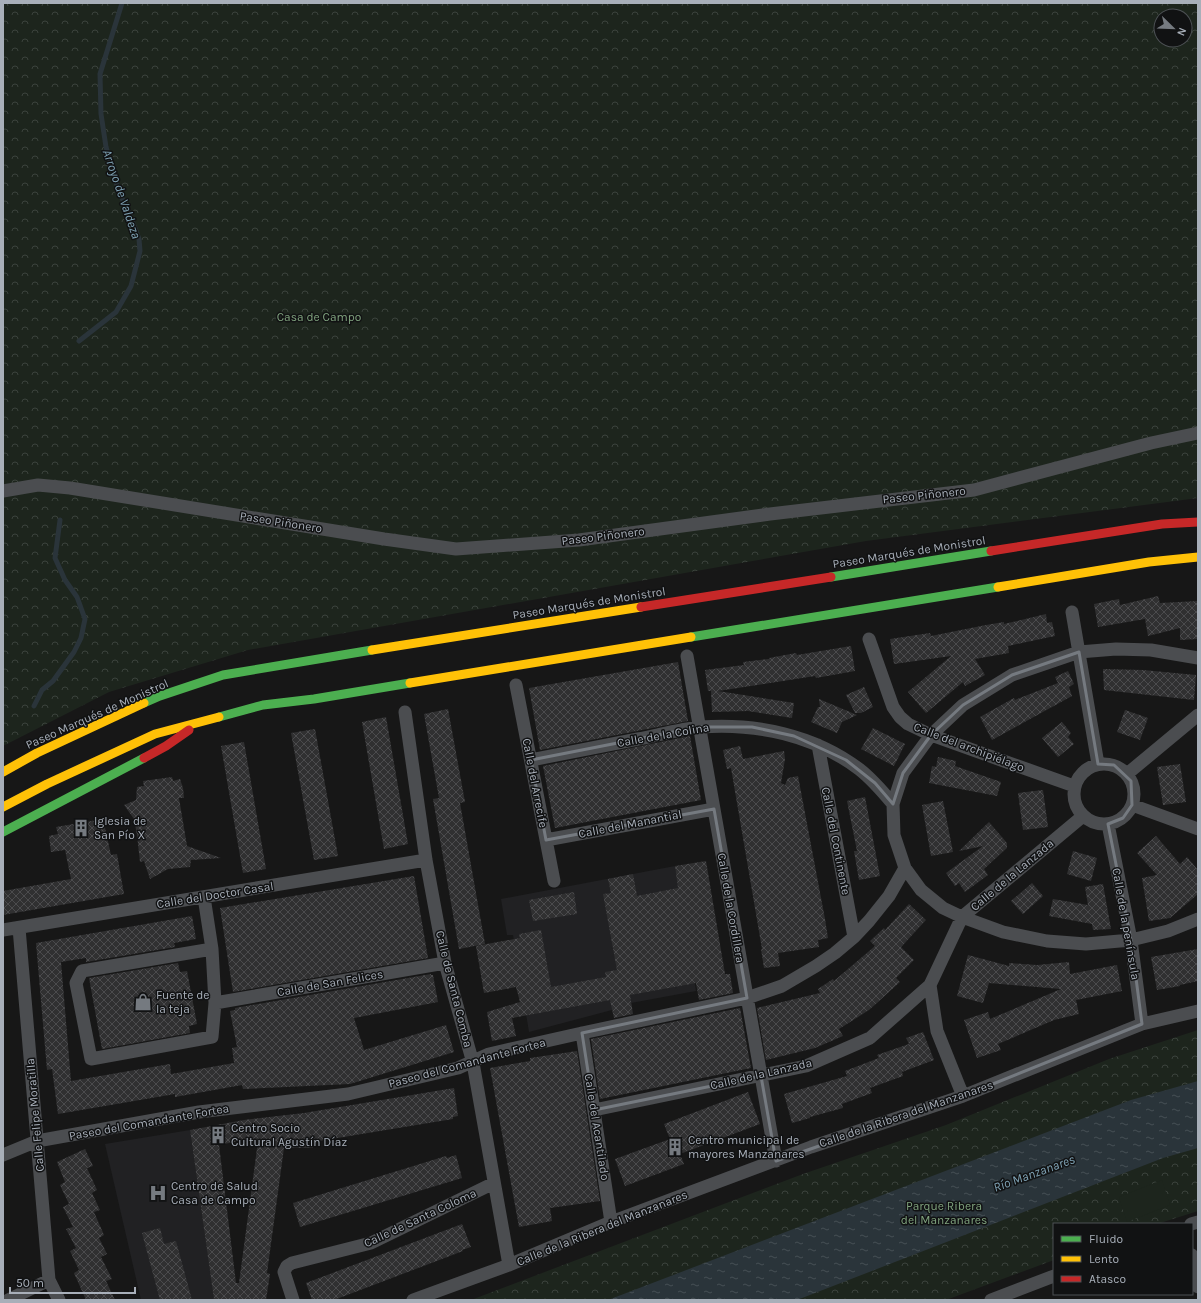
<svg xmlns="http://www.w3.org/2000/svg" width="1201" height="1303" font-family="Karla,sans-serif">
<style>
.built{fill:#212123}
.forest{fill:url(#forest-crowns);fill-rule:evenodd}
.pitch{fill:#1d251d}
.water{fill:url(#water-ripples)}
.lines{fill:none;stroke-linecap:round;stroke-linejoin:round}
.stream{stroke:#2a343a;stroke-width:5}
.building{fill:url(#building-cross-hatch);fill-rule:evenodd}
.street{stroke:#4b4d50;stroke-width:13}
.fast{stroke:#4caf50;stroke-width:9}
.slow{stroke:#ffc107;stroke-width:9}
.jam{stroke:#c62828;stroke-width:9}
.marked{fill:none;stroke:#757a80;stroke-width:3;stroke-linejoin:round}
.labels{text-anchor:middle;dominant-baseline:central;stroke-width:3;stroke-linejoin:round;paint-order:stroke}
.park-label{font-size:12px;fill:#81a47f;stroke:#111213}
.street-label{font-size:12px;fill:#a8afb9;stroke:#111213}
.poi-label{font-size:12px;fill:#a8afb9;stroke:#111213;text-anchor:start}
.water-label{font-size:13px;font-style:italic;fill:#7fa2b4;stroke:#111213}
</style>
<defs>
<pattern id="forest-crowns" width="20" height="18" patternUnits="userSpaceOnUse"><rect width="20" height="18" fill="#1d251d"/><path d="M2 6a3 3 0 1 1 6 0M12 15a3 3 0 1 1 6 0" fill="none" stroke="#3b423c"/></pattern>
<pattern id="water-ripples" width="26" height="14" patternUnits="userSpaceOnUse"><rect width="26" height="14" fill="#2a343a"/><path d="M2 4q2-2 4 0t4 0M15 11q2-2 4 0t4 0" fill="none" stroke="#464f54"/></pattern>
<pattern id="building-cross-hatch" width="8" height="8" patternUnits="userSpaceOnUse"><rect width="8" height="8" fill="#303031"/><path d="M0 0l8 8M0 8l8-8" fill="none" stroke="#4b4b4d"/></pattern>
</defs>
<rect width="100%" height="100%" fill="#171717"/>
<path class="built" d="M675,866L696,991L631,1003L632,1007L612,1010L529,1032L513,935H507L501,899Z
M190,1130L214,1300H141L105,1144Z"/>
<path class="forest" d="M3,3H1198V498L866,541L248,650L109,692L3,746ZM1161,16H1185V40H1161Z
M1198,1030V1211L1157,1224H1054V1260L946,1300H471L803,1174L946,1125L1109,1059Z"/>
<path class="pitch" d="M1162,1180L1170,1205L1127,1222L1119,1197Z"/>
<path class="water" d="M1198,1081V1148L1163,1158L797,1300H608L1131,1100Z"/>
<g class="lines">
<path class="stream" d="M79,341L116,312L131,286L140,251L139,239L129,213L119,192L106,147L101,114L100,74L122,3
M34,706L42,690L53,681L74,652L81,638L85,619L77,597L65,580L55,558L60,520"/>
</g>
<path class="building" d="M1158,596L1160,603L1198,601V639L1180,640V628L1148,636L1145,619L1098,627L1094,604L1119,599L1120,605Z
M1046,614L1047,623L1052,622L1055,636L1008,646L1009,653L975,659L985,675L965,686L963,682L926,713L908,692L951,656L894,664L890,639L930,633L931,636L986,625L1004,622V624Z
M851,646L855,671L816,678L815,676L718,691L794,703L792,718L748,711L712,712L711,691H708L705,670L744,665L743,662L769,659V658L796,653L797,655Z
M678,662L688,721L540,750L529,688Z
M1103,669L1143,670L1196,675L1194,700L1104,690Z
M1068,671L1074,684L1069,687L1072,696L992,740L980,717L1014,698L1015,700L1058,683L1055,677Z
M864,687L873,707L861,713H855L846,695Z
M819,699L857,715L842,722L837,733L811,722L818,707H820Z
M448,709L465,802L460,803L485,944L459,949L433,799L439,798L424,714Z
M1125,710L1148,718L1140,740L1117,732Z
M386,717L408,844L384,849L362,722Z
M1062,722L1071,733L1068,737L1074,744L1058,757L1042,738Z
M873,728L905,744L894,766L861,749Z
M315,729L338,856L314,860L291,733Z
M690,736L701,800L555,828L543,766Z
M244,742L266,869L243,873L221,746Z
M740,746L743,759L784,751L785,759L781,783L785,785L788,778L798,776L825,919L828,938L818,940L819,947L778,953L780,966L764,968L761,949H762L731,768L727,769L723,750Z
M938,757L956,761L955,766L1001,782L997,796L929,783L932,766L936,767Z
M1180,764L1186,802L1163,805L1157,767Z
M172,777L173,781L180,779L183,788L184,798H179L187,846L221,858L191,860L190,867L168,869L150,879L144,861L140,862L137,835L134,819L124,805L136,800L137,787L144,786L143,781Z
M1043,790L1048,827L1023,830L1018,793Z
M865,797L880,876L859,880L854,851H857L847,801Z
M943,801L953,852L931,856L922,805Z
M103,819L111,855L117,854L124,894L3,915V891L71,879L65,850L51,852L49,836L58,834L56,827Z
M989,822L1007,843V848L984,869L988,875L965,892L959,883L955,886L946,873L983,846L959,851Z
M1156,836L1180,864L1187,857L1198,870V894L1170,918L1149,921L1142,878L1157,875L1137,853Z
M1073,851L1097,858L1091,881L1067,874Z
M706,861L725,974H730L733,993L699,1000L696,983L630,995L633,1014L614,1018L610,1000L512,1018L516,1036L492,1041L487,1012L520,1002L516,987L484,993L476,946L520,938L519,934L541,930L551,987L606,977L605,972L617,970L603,894L611,893L608,879L633,874L637,896L678,888L675,866Z
M414,876L428,958L233,992L220,908Z
M1032,883L1043,896L1023,914L1011,901Z
M1103,884L1111,929L1093,930L1092,924L1049,916L1053,899L1088,905L1085,887Z
M574,892L577,914L533,921L529,900Z
M909,904L926,920L901,947L914,960L896,978L900,982L869,1010L839,1029L843,1036L815,1048L766,1060L757,1008L820,993L818,989L833,979L834,981L875,946L870,941L884,928L885,930Z
M192,916L196,939L174,943L175,947L86,962V958L61,962L71,1081L170,1064L171,1074L234,1063L232,1048L237,1047L230,1011L235,1010V1008L431,974V975H433L438,1002L354,1018L364,1050L446,1025L454,1052L350,1084L243,1089L242,1085L175,1097V1094L58,1114L52,1069L47,1070L36,943Z
M1198,949V981L1180,985V986L1157,990L1151,957Z
M968,955L1009,966V963L1037,965L1069,962L1070,974L1117,965L1122,991L1076,1000L1079,1014L1054,1020L998,1044L1001,1050L977,1058L964,1020L988,1012L990,1019L1061,989L989,983L983,1003L957,996Z
M178,963L180,972L187,971L197,1024L189,1026L190,1033L102,1049L89,978Z
M740,1008L751,1068L600,1099L591,1039Z
M923,1032L934,1060L902,1072L903,1076L870,1088L872,1093L842,1104L843,1108L810,1117V1118L792,1123L784,1094L847,1076L845,1071L879,1058L877,1055L909,1044L906,1038Z
M577,1051L600,1201L550,1208L552,1221L519,1227L490,1068L530,1061V1058Z
M454,1088L458,1116L453,1117V1119L313,1142V1148H284L267,1273L270,1274L266,1300H214L190,1130L244,1120L304,1113ZM245,1140V1142L258,1141L239,1283H236L219,1145Z
M748,1092L760,1124L680,1154L684,1164L625,1186L615,1159L670,1139L664,1124Z
M85,1149L93,1166L87,1168L97,1190L92,1193L100,1210L94,1212L104,1235L99,1238L107,1254L101,1257L112,1279L106,1281L115,1300H86L74,1273L79,1270L70,1251L76,1248L66,1229L73,1227L63,1207L69,1204L60,1185L65,1182L57,1162Z
M456,1155L462,1178L300,1227L293,1203L446,1156L447,1158Z
M462,1224L471,1247L462,1250L463,1251L334,1300H312L306,1283Z
M160,1228L164,1244L176,1241L192,1300H160L142,1233Z"/>
<g class="lines">
<path class="street" d="M3,491L38,485L70,488L384,539L456,549L579,540L770,514L974,490L1151,443L1198,433
M1072,612L1098,764
M869,639L893,707L900,717L908,724L931,735L1074,786
M687,656L776,1161
M1198,658L1151,650L1116,649L1079,652L1012,675L963,705L931,735L903,773L893,804L894,835L905,868L921,890L943,908L962,917L1003,932L1047,941L1086,944L1131,940L1168,931L1198,919
M516,685L554,881
M405,712L426,860L445,963L473,1063L509,1265
M818,745L854,937
M531,760C566,753 602,746 638,739C659,735 680,729 701,727C756,723 814,735 859,769C872,779 883,792 893,804
M1074 794a30 30 0 1 1 60 0a30 30 0 1 1-60 0Z
M1127,774L1198,715
M1132,805L1198,829
M1108,824L1131,940L1142,1024
M546,840L714,809
M204,897L212,949L215,1003L212,1037L91,1059L76,983L82,971L212,949
M19,928L49,1280L59,1300
M3,930L426,860
M930,985L937,1031L963,1096
M215,1003L445,963
M582,1033L611,1222
M594,1110L806,1066L870,1038L930,985L962,917L1083,816
M3,1155L37,1141L199,1112L348,1094L458,1068L489,1054L582,1033L747,998L782,986L816,966L835,953L854,937L869,921L889,896L905,868
M1191,1224L1198,1222
M1192,1255L1198,1287
M8,1300L49,1280
M293,1300L284,1272L287,1266L292,1263L371,1243L494,1183
M413,1300L509,1265L611,1222L811,1147L963,1096L1127,1030L1142,1024L1198,1011
M991,1300L1054,1276"/>
<path class="fast" d="M831,577L991,551
M691,637L998,587
M144,703L160,696L223,675L372,650
M219,717L263,705L314,699L410,683
M3,832L144,758"/>
<path class="slow" d="M998,587L1149,562L1198,557
M372,650L641,607
M410,683L691,637
M3,772L37,753L144,703
M3,807L47,784L155,734L219,717"/>
<path class="jam" d="M991,551L1162,524L1198,522
M641,607L831,577
M144,758L166,746L189,730"/>
</g>
<path class="marked" d="M1079,652L1098,764L1114,765L1131,781L1132,805L1123,818L1108,824L1131,940L1142,1024L963,1096L776,1161L761,1076L594,1110L582,1033L747,998L714,809L546,840L531,760L699,727H752L794,736L846,760L875,783L893,804L903,773L931,735L963,705L1012,675Z"/>
<defs>
<g id="building-bare" transform="scale(1.38)"><path d="M-4-6H4V6H1V3H-1V6H-4ZM-2.5-4.3h1.7v1.8h-1.7ZM.8-4.3h1.7v1.8H.8ZM-2.5-1h1.7V.8h-1.7ZM.8-1h1.7V.8H.8Z" fill="#757a80" stroke="#111213" stroke-width="2.5" paint-order="stroke"/></g>
<g id="shop-bare" transform="scale(1.38)"><path d="M-5-2.5h2.3a2.7 3.5 0 0 1 5.4 0H5L5.5 6h-11ZM-1.5-2.5h3a1.5 2.3 0 0 0-3 0Z" fill="#757a80" stroke="#111213" stroke-width="2.5" paint-order="stroke"/></g>
<g id="hospital-bare" transform="scale(1.38)"><path d="M-5-5h3v3.5h4V-5h3V5h-3V1.5h-4V5h-3Z" fill="#757a80" stroke="#111213" stroke-width="2.5" paint-order="stroke"/></g>
</defs>
<g fill-rule="evenodd">
<use href="#building-bare" x="81" y="828"/>
<use href="#shop-bare" x="143" y="1002"/>
<use href="#building-bare" x="218" y="1135"/>
<use href="#building-bare" x="675" y="1147"/>
<use href="#hospital-bare" x="158" y="1193"/>
</g>
<g class="labels">
<g class="park-label">
<text x="319" y="317">Casa de Campo</text>
<text x="944" y="1206">Parque Ribera<tspan x="944" dy="14">del Manzanares</tspan></text>
</g>
<g class="street-label">
<text transform="translate(924 495) rotate(-6)">Paseo Piñonero</text>
<text transform="translate(281 522) rotate(9)">Paseo Piñonero</text>
<text transform="translate(603 536) rotate(-7)">Paseo Piñonero</text>
<text transform="translate(909 552) rotate(-9)">Paseo Marqués de Monistrol</text>
<text transform="translate(589 603) rotate(-9)">Paseo Marqués de Monistrol</text>
<text transform="translate(97 714) rotate(-24)">Paseo Marqués de Monistrol</text>
<text transform="translate(663 735) rotate(-10)">Calle de la Colina</text>
<text transform="translate(969 747) rotate(21)">Calle del archipiélago</text>
<text transform="translate(535 783) rotate(79)">Calle del Arrecife</text>
<text transform="translate(630 824) rotate(-11)">Calle del Manantial</text>
<text transform="translate(836 841) rotate(79)">Calle del Continente</text>
<text transform="translate(1012 875) rotate(-40)">Calle de la Lanzada</text>
<text transform="translate(215 895) rotate(-9)">Calle del Doctor Casal</text>
<text transform="translate(731 908) rotate(80)">Calle de la Cordillera</text>
<text transform="translate(1126 924) rotate(80)">Calle de la península</text>
<text transform="translate(330 983) rotate(-10)">Calle de San Felices</text>
<text transform="translate(454 989) rotate(76)">Calle de Santa Comba</text>
<text transform="translate(467 1063) rotate(-15)">Paseo del Comandante Fortea</text>
<text transform="translate(761 1074) rotate(-13)">Calle de la Lanzada</text>
<text transform="translate(906 1114) rotate(-19)">Calle de la Ribera del Manzanares</text>
<text transform="translate(35 1115) rotate(-95)">Calle Felipe Moratilla</text>
<text transform="translate(149 1122) rotate(-10)">Paseo del Comandante Fortea</text>
<text transform="translate(597 1127) rotate(81)">Calle del Acantilado</text>
<text transform="translate(420 1218) rotate(-25)">Calle de Santa Coloma</text>
<text transform="translate(602 1228) rotate(-22)">Calle de la Ribera del Manzanares</text>
</g>
<g class="poi-label">
<text x="94" y="821">Iglesia de<tspan x="94" dy="14">San Pío X</tspan></text>
<text x="156" y="995">Fuente de<tspan x="156" dy="14">la teja</tspan></text>
<text x="231" y="1128">Centro Socio<tspan x="231" dy="14">Cultural Agustín Díaz</tspan></text>
<text x="688" y="1140">Centro municipal de<tspan x="688" dy="14">mayores Manzanares</tspan></text>
<text x="171" y="1186">Centro de Salud<tspan x="171" dy="14">Casa de Campo</tspan></text>
</g>
<g class="water-label">
<text transform="translate(122 194) rotate(71)">Arroyo de Valdeza</text>
<text transform="translate(1034 1173) rotate(-20)">Río Manzanares</text>
</g>
</g>
<rect width="1201" height="1303" fill="none" stroke="#a8afb9" stroke-width="8"/>
<rect x="1053" y="1223" width="140" height="72" fill="#111213" stroke="#4d5155"/>
<rect x="1061" y="1236" width="20" height="6" fill="#4caf50" stroke="#4d5155"/>
<text x="1089" y="1243" font-size="12" fill="#a8afb9">Fluido</text>
<rect x="1061" y="1256" width="20" height="6" fill="#ffc107" stroke="#4d5155"/>
<text x="1089" y="1263" font-size="12" fill="#a8afb9">Lento</text>
<rect x="1061" y="1276" width="20" height="6" fill="#c62828" stroke="#4d5155"/>
<text x="1089" y="1283" font-size="12" fill="#a8afb9">Atasco</text>
<g transform="translate(1173 28) rotate(113)"><circle r="19" fill="#111213" stroke="#4d5155"/>
<path d="M0-3L7 15L0 10L-7 15Z" fill="#757a80"/>
<text y="-6" font-size="11" font-weight="bold" text-anchor="middle" fill="#a8afb9">N</text>
</g>
<path d="M10 1287v6h125v-6" fill="none" stroke="#a8afb9" stroke-width="2"/>
<text x="16" y="1287" font-size="12" fill="#a8afb9" stroke="#111213" stroke-width="3" paint-order="stroke">50 m</text>
</svg>
